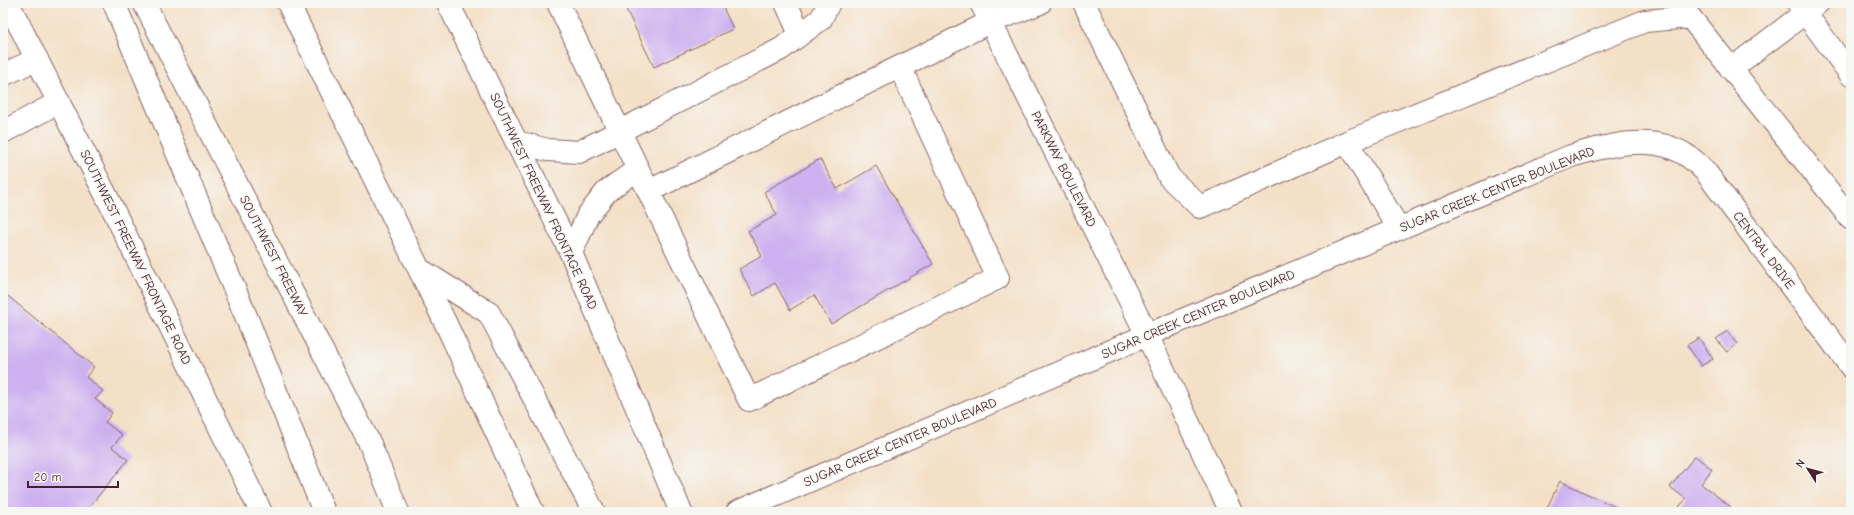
<svg xmlns="http://www.w3.org/2000/svg" width="1854" height="515" font-family="'Comic Neue',sans-serif">
<style>
.building{fill:#ceb1f0}
.lines{fill:none;stroke-linecap:round;stroke-linejoin:round}
.minor-casing{stroke:#866362;stroke-width:24}
.major-casing{stroke:#866362;stroke-width:24}
.highway-casing{stroke:#866362;stroke-width:24}
.minor{stroke:#fff;stroke-width:22}
.major{stroke:#fff;stroke-width:22}
.highway{stroke:#fff;stroke-width:22}
.labels{text-anchor:middle;dominant-baseline:central;stroke-width:3;stroke-linejoin:round;paint-order:stroke}
.street-label{font-size:13px;fill:#4a1f2b;stroke:#f6f6f2}
</style>
<rect width="100%" height="100%" fill="#f6f6f2"/>
<filter id="ink" filterUnits="userSpaceOnUse"><feTurbulence type="fractalNoise" baseFrequency=".025" numOctaves="2"/><feDisplacementMap in="SourceGraphic" scale="8" xChannelSelector="R" yChannelSelector="G"/><feConvolveMatrix kernelMatrix="1 2 1 2 8 2 1 2 1" color-interpolation-filters="sRGB"/></filter>
<filter id="wash" filterUnits="userSpaceOnUse"><feTurbulence type="fractalNoise" baseFrequency=".012" numOctaves="4" result="noise"/><feDisplacementMap in="SourceGraphic" scale="16" xChannelSelector="R" yChannelSelector="G"/><feGaussianBlur stdDeviation="0.9" result="paint"/><feColorMatrix in="noise" values="0 0 0 0 0 0 0 0 0 0 0 0 0 0 0 0 0 1.4 0 .05"/><feComposite in="paint" operator="in"/></filter>
<g filter="url(#wash)">
<rect width="100%" height="100%" fill="#f4e0c7"/>
<g id="blocks">
<path class="building" d="M623,3H721L733,29L654,67Z
M820,159L837,189L876,166L933,264L831,324L814,295L790,310L775,283L754,296L739,269L762,256L748,231L777,215L764,192Z
M3,292L94,367L86,377L103,391L95,399L112,413L105,422L122,435L112,447L128,460L85,512H3Z
M1727,331L1737,344L1727,352L1716,339Z
M1699,338L1713,359L1701,366L1687,345Z
M1695,456L1712,469L1701,484L1731,507L1727,512H1685L1679,507L1686,499L1670,487Z
M1560,481L1626,512H1545Z"/>
</g>
</g>
<g filter="url(#ink)">
<use href="#blocks" fill-opacity="0" stroke="#866362" stroke-width="1"/>
<g class="lines">
<g class="minor-casing">
<path id="minor" d="M558,3L749,400L998,278L900,67
M786,3L800,34
M981,3L1147,335L1231,512
M1084,3L1169,177L1200,207L1347,142L1399,229
M1798,3L1851,75
M1731,69L1818,3
M3,75L37,59
M3,132L59,102
M517,142L548,150L579,152L781,49L821,19L829,3
M1347,142L1645,21L1690,17L1851,219
M649,191L990,22L1040,3
M571,253L588,215L607,191L638,169
M737,512L1147,335L1571,156C1608,145 1655,132 1689,157C1695,161 1700,166 1705,171L1851,367"/>
</g>
<g class="major-casing">
<path id="major" d="M8,3L106,195L261,512
M448,3L571,253L681,512"/>
</g>
<g class="highway-casing">
<path id="highway" d="M114,3L248,321L324,512
M144,3L370,444L398,512
M288,3L446,324L533,512
M419,269L489,313L594,512"/>
</g>
<use href="#minor" class="minor"/>
<use href="#major" class="major"/>
<use href="#highway" class="highway"/>
</g>
</g>
<g class="labels">
<g class="street-label">
<text transform="translate(1064 169) rotate(63)">PARKWAY BOULEVARD</text>
<text transform="translate(1497 189) rotate(-22)">SUGAR CREEK CENTER BOULEVARD</text>
<text transform="translate(544 201) rotate(65)">SOUTHWEST FREEWAY FRONTAGE ROAD</text>
<text transform="translate(1764 250) rotate(53)">CENTRAL DRIVE</text>
<text transform="translate(274 256) rotate(63)">SOUTHWEST FREEWAY</text>
<text transform="translate(136 257) rotate(64)">SOUTHWEST FREEWAY FRONTAGE ROAD</text>
<text transform="translate(1198 314) rotate(-23)">SUGAR CREEK CENTER BOULEVARD</text>
<text transform="translate(900 442) rotate(-23)">SUGAR CREEK CENTER BOULEVARD</text>
</g>
</g>
<rect width="1854" height="515" fill="none" stroke="#f6f6f2" stroke-width="16"/>
<g transform="translate(1808 469) rotate(306)" stroke="#f6f6f2" stroke-width="3" paint-order="stroke">
<path d="M0-3L7 15L0 10L-7 15Z" fill="#4a1f2b"/>
<text y="-6" font-size="11" font-weight="bold" text-anchor="middle" fill="#4a1f2b">N</text>
</g>
<path d="M28 481v6h90v-6" fill="none" stroke="#4a1f2b" stroke-width="2"/>
<text x="34" y="481" font-size="12" fill="#4a1f2b" stroke="#f6f6f2" stroke-width="3" paint-order="stroke">20 m</text>
</svg>
